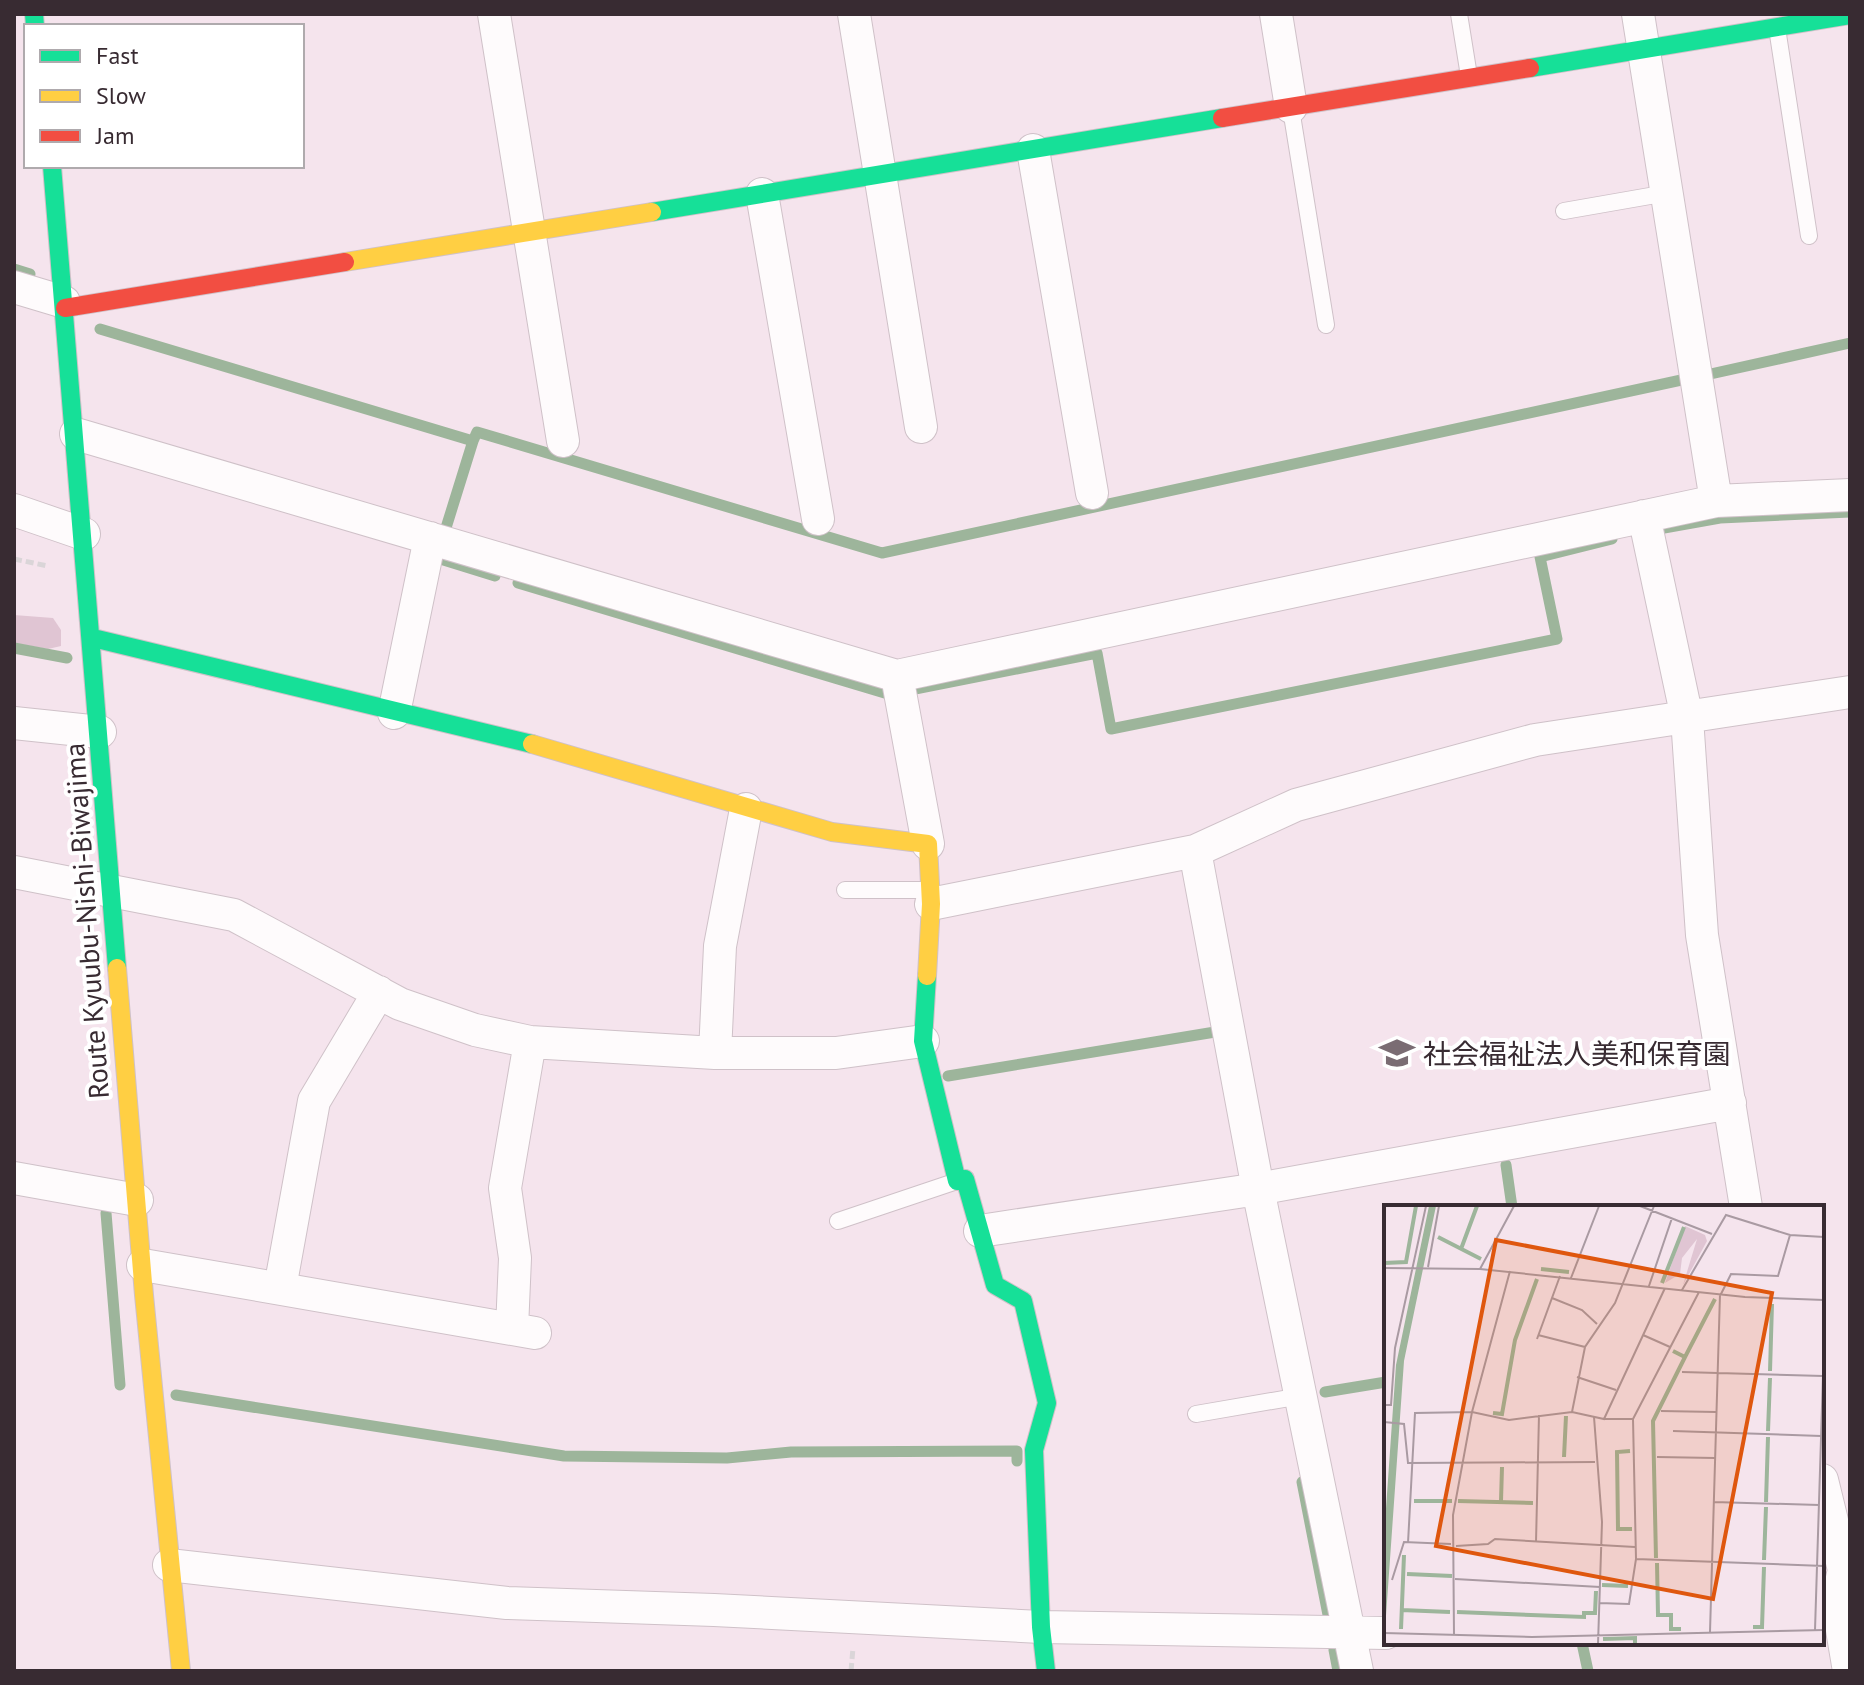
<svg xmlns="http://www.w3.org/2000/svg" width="1864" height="1685" font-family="'PT Sans','Noto Sans JP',sans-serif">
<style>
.green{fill:#e0c5d3}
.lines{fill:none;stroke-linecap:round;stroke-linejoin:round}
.stream{stroke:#9db59b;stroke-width:11}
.lane-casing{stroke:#cfc1c8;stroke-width:18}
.street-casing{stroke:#cfc1c8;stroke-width:34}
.fast-casing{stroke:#cfc1c8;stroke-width:20}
.slow-casing{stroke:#cfc1c8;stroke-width:20}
.jam-casing{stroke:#cfc1c8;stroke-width:20}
.path{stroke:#dad5d8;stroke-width:5;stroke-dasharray:8 4;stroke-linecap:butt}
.lane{stroke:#fefbfc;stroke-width:16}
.street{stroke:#fefbfc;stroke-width:32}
.fast{stroke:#16e098;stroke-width:18}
.slow{stroke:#ffcf43;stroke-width:18}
.jam{stroke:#f24e42;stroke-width:18}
.labels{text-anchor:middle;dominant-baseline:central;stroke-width:8;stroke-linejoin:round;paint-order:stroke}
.street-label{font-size:28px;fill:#382b32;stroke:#fff}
.poi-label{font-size:28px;fill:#382b32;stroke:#fff;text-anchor:start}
.inset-river{fill:none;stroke:#9db59b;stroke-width:4}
.inset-road{fill:none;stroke:#a99aa2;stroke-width:2}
.view{fill:#df570e;fill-opacity:0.15;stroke:#df570e;stroke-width:4}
.inset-edge{fill:none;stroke:#382b32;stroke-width:4}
</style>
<rect width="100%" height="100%" fill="#f5e4ed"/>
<path class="green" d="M14,615L53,618L61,630V646L48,649L14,643Z"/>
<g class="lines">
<path class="stream" d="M14,269L30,274
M100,329L473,441L445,531
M1706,375L1850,343
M473,441L477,432L882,553L1686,379
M1664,528L1720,518L1850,512
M437,558L495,576
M518,583L888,694
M14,648L67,658
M915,689L1097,653L1111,729L1557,639L1540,557L1612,539
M948,1076L1215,1032
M1506,1165L1512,1207
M106,1213L120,1385
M1325,1392L1386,1382
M176,1395L564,1456L727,1458L791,1452L1017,1451V1461
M1302,1482L1329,1620
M1582,1643L1588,1671
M1334,1650L1338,1671"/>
<g class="lane-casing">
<path id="lane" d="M1459,14L1469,76
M1777,28L1809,236
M1291,109L1326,325
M1564,211L1667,193
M845,890H928
M838,1221L957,1181
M1196,1414L1301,1396"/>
</g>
<g class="street-casing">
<path id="street" d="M494,14L563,441
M854,14L921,427
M1276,14L1291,107
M1638,14L1716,501
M1033,150L1092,493
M762,194L818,519
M14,287L64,302
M76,434L897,676
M14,510L84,534
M1644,516L1687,718L1702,935L1746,1207
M394,713L430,538
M14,723L100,732
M928,844L897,676L1716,501L1850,495
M1195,851L1258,1189L1357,1671
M14,872L234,915L400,1004L475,1030L530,1042L715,1053H836L923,1041
M931,904L1195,851L1296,805L1535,740L1850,692
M715,1053L720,946L746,809
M14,1178L137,1200
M980,1231L1258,1189L1730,1103
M143,1265L535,1333
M280,1288L314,1101L379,992
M512,1329L515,1258L505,1188L530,1042
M1822,1480L1844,1570
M169,1565L507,1603L714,1610L1041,1627L1386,1633
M1849,1671L1837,1600L1844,1570L1850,1569"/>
</g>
<g class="fast-casing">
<path id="fast" d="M34,14L35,26
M1530,68L1850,15
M52,166L117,968
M652,212L1222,118
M93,638L532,744
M927,976L923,1041L957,1181L965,1179L995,1285L1023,1301L1047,1403L1034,1450L1041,1627L1046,1671"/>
</g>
<g class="slow-casing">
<path id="slow" d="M345,262L652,212
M532,744L832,832L928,844L931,904L927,976
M117,968L144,1295L181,1671"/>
</g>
<g class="jam-casing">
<path id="jam" d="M1222,118L1530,68
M65,308L345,262"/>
</g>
<path class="path" d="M14,559L48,566
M851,1671L853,1648"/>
<use href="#lane" class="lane"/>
<use href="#street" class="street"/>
<use href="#fast" class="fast"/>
<use href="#slow" class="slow"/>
<use href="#jam" class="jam"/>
</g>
<defs>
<g id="school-bare" transform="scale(2.76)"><path d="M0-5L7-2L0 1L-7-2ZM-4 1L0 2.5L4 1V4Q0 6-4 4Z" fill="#7a6c73" stroke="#fff" stroke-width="2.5" paint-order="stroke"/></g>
</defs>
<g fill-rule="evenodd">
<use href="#school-bare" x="1397" y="1053"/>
</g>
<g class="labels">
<g class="street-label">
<text transform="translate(86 921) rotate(-94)">Route Kyuubu-Nishi-Biwajima</text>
</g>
<g class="poi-label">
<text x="1423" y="1053">社会福祉法人美和保育園</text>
</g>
</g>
<g transform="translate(1384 1205)">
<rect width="440" height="440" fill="#f5e4ed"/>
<path d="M301,21L321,30L323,36L299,80L313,34L298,53L296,69L281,78Z" fill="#e0c5d3"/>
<path d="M45,1H52L20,156L0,439V332L12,160Z" fill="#9db59b"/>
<path class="inset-river" d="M54,32L97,54M77,44L93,1M0,58L22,57L32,1M157,64L185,67M278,78L300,22M289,146L301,152L331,94M386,166L388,99M109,208L118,209L131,135L153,74M384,226L386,173M246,246L233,247L234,324H248M180,252L182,211M30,296H68M74,296L149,298M117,296L118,262M382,297L384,232M272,353L269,216L301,152M380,355L382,302M273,358L274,410H287V424H297M23,369L68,371M218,380L244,381M17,405L66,407M73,407L200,412V408H211L212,386M369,422H378L380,362M17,424L20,350M219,434L251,433V439"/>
<path class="inset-road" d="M256,1L328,29M44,62L55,1M0,63L96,64L361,92L440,95M96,64L130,1M187,73L215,1M265,81L288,13M298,85L342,10L406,30L440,32M337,89L347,69L394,71L406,30M168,93L198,105L213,119M154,130L201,142M259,130L286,142M153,134L176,71M298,167L439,171M193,172L232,185M0,200H7L11,143L42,1M277,206L332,207M188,207L201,142L231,98L270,1M210,212L218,317L214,439M249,214L315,87M0,217L20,219L24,258L211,257M289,226L437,231M273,252L331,253M330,297L435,300M152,337L155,210M24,338L31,208L88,207L125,215L188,207L220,214L281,83M72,341L104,339L111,334L251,342M252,354L440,361M71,374L216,382M8,375L20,337L67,339M215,398L245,399L252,354L249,214H220M431,425L440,138M326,427L336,89M0,428L148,432L440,425M70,430L69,310L88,207L126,66"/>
<path class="view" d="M112,35L388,88L329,394L52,341Z"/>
<rect width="440" height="440" class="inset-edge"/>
</g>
<rect width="1864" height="1685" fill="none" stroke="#382b32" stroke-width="32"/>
<rect x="24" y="24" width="280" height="144" fill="#ffffff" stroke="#afaaad" stroke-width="2"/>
<rect x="40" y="50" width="40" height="12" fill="#16e098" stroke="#afaaad" stroke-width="2"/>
<text x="96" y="64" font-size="24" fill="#382b32">Fast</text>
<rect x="40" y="90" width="40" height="12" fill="#ffcf43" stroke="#afaaad" stroke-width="2"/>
<text x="96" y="104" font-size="24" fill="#382b32">Slow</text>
<rect x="40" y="130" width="40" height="12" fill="#f24e42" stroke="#afaaad" stroke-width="2"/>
<text x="96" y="144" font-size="24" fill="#382b32">Jam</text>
</svg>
